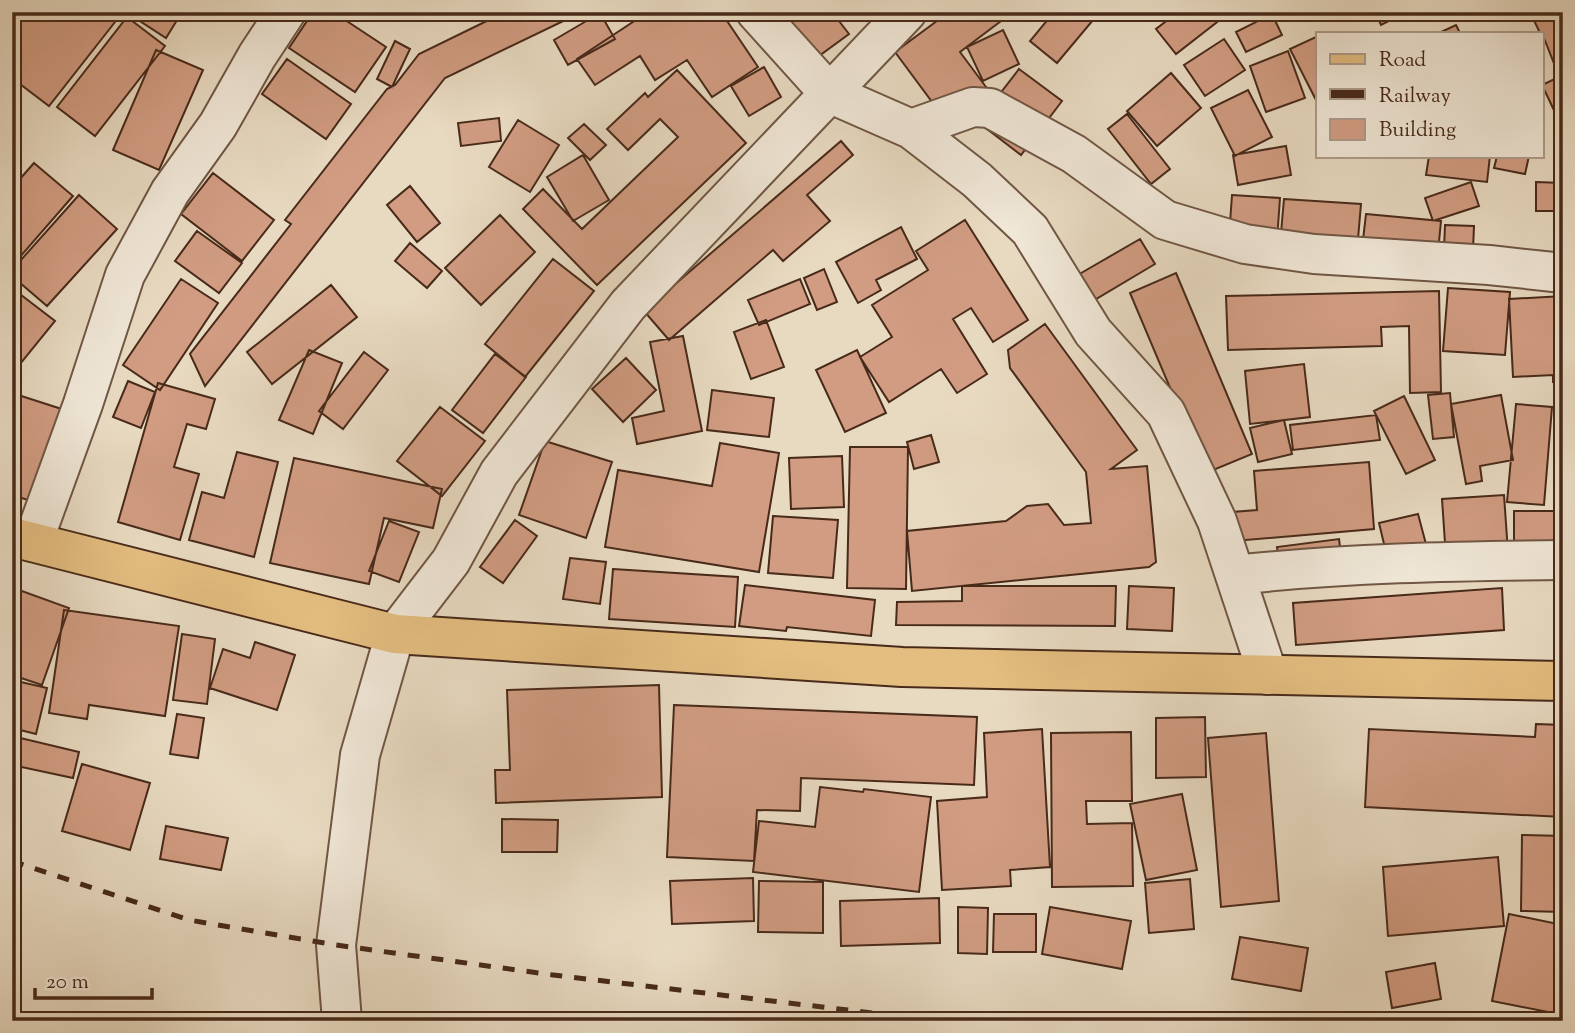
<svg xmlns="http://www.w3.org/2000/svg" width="1575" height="1033" font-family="'Sorts Mill Goudy',serif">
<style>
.building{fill:#d19c82;stroke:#482a1a;stroke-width:2}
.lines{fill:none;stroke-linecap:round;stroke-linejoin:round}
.minor-casing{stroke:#705644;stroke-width:42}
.major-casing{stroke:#482a1a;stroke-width:42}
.minor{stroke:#f0e7d7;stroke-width:38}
.major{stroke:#e4bd80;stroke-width:38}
.rail{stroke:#482a1a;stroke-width:5;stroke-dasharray:12 12;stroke-linecap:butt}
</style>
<rect width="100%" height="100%" fill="#e8dac1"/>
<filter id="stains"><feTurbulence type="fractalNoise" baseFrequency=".00286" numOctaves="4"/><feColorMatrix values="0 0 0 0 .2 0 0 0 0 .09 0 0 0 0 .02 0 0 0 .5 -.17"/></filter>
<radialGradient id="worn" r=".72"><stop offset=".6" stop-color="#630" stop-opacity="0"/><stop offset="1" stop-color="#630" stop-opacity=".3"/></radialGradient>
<path class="building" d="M12,12H102L115,22L49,106L12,78Z
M126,12H182L166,38Z
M313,12H333L386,47L355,92L289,48Z
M497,12H582L445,78L205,386L190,354L291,224L285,220L387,89L395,85L419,54L499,15Z
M648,12H721L758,67L712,97L687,60L655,80L640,56L595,85L577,59Z
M771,12H832L849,34L808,64Z
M949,12H1013L960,52L989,91L947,122L895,52Z
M1054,12L1099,13L1057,63L1030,41Z
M1178,12H1230L1176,54L1156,29Z
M1375,12H1407L1381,25Z
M1530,12H1563V68L1557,71L1542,33H1540Z
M600,13L615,39L568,65L554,40Z
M1272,14L1282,35L1246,52L1236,32Z
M127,17L165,46L95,136L57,107Z
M1456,25L1460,33H1439Z
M1003,30L1019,64L983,81L967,47Z
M1318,36V104L1290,49Z
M1224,39L1245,70L1205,96L1184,65Z
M395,41L410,49L392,87L377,79Z
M156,50L203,70L159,170L113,150Z
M1288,51L1305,98L1266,112L1250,66Z
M287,59L351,104L326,139L262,94Z
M764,67L781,97L749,116L731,86Z
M1019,69L1062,101L1021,155L978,122Z
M677,70L746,143L597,285L523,209L543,189L582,229L678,137L660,119L628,150L607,129L645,93L648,97Z
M1171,73L1201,108L1157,146L1127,111Z
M1563,75V122L1560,123L1542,85Z
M1248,90L1272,137L1235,156L1211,108Z
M1127,114L1170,169L1151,184L1108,129Z
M499,118L501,141L461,146L458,123Z
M518,120L559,145L530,192L489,167Z
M584,124L606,145L590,160L568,138Z
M841,141L853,155L807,195L830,221L783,261L773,250L669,340L644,311Z
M1286,146L1291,175L1238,185L1233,155Z
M12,154L21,161L12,173Z
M583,155L609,200L573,221L547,177Z
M1429,156H1490L1487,182L1426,175Z
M1497,156H1529L1525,174L1494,168Z
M34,163L73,196L12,266V188Z
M213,173L274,220L242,261L181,214Z
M1471,182L1479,206L1433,221L1425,198Z
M1536,182L1563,183V211H1536Z
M410,186L440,223L417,242L387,205Z
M79,195L117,229L47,306L12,276V270Z
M1232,195L1280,198L1276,254L1228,251Z
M1284,199L1361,204L1356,262L1279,256Z
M1366,214L1441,221L1436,273L1360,266Z
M500,215L535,252L481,305L445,268Z
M965,220L1028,320L993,342L971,308L953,319L987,374L957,393L941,369L889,402L860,357L892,337L872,305L928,270L916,251Z
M1445,225L1474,226L1472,274L1443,273Z
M901,227L917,259L876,280L881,290L858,303L836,262Z
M197,231L242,263L219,293L175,261Z
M1140,239L1155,264L1091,302L1076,276Z
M410,243L442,271L427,288L395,261Z
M553,259L594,291L525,377L485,344Z
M824,269L837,302L817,310L804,278Z
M1176,273L1252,454L1206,473L1130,293Z
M181,279L218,303L160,390L123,365Z
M800,279L810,304L759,325L748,300Z
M331,285L357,317L272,384L247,352Z
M12,288L55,321L12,374Z
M1448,288L1510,292L1505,355L1443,351Z
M1439,291L1441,392L1410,393L1409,326L1381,327L1382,346L1228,350L1226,296Z
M1563,296V382H1553V375L1513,377L1509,299Z
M766,320L784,367L751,379L734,332Z
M1045,324L1137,450L1111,469L1147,466L1156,562L1149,567L912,591L907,531L1006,521L1027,506L1048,504L1064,525L1091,523L1086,472L1010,368L1008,350Z
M683,336L702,431L637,444L632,418L664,411L650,342Z
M309,350L342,363L313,434L279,420Z
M857,350L886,413L845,432L816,370Z
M364,352L388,370L343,429L319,411Z
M495,354L526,377L483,433L452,410Z
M626,358L656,390L623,422L592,389Z
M1304,364L1310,417L1250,424L1245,371Z
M128,381L155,392L141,428L113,417Z
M158,383L215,399L206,429L187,424L174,467L199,474L180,540L118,522Z
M712,390L774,398L769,437L707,430Z
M12,393L74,413L44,505L12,495Z
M1450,393L1454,437L1433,439L1428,395Z
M1501,395L1513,460L1480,466L1482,481L1466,484L1451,404Z
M1404,396L1435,460L1406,474L1374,411Z
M1516,404L1552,407L1544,505L1507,502Z
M440,407L485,441L442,496L397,461Z
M1376,415L1380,440L1293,450L1290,425Z
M1284,420L1292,454L1258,462L1250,428Z
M931,435L939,462L914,469L907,442Z
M545,441L612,462L586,538L519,515Z
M720,443L779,453L759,572L605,547L618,470L712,486Z
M850,447H908L906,589L847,588Z
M237,452L278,462L254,557L189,540L202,492L224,498Z
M842,456L844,507L791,509L789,458Z
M294,458L442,489L433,528L384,518L369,584L270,563Z
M1369,462L1374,529L1234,541L1232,512L1257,510L1254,471Z
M1504,495L1509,567L1447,572L1442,499Z
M1514,511H1563V572H1514Z
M1418,514L1431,563L1391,573L1379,523Z
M773,516L838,520L833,578L768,573Z
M515,520L537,536L503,583L480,567Z
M389,521L419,532L399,582L369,571Z
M1339,539L1343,570L1281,578L1277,547Z
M570,558L606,562L600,604L563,599Z
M613,569L738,577L735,627L609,619Z
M745,585L875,600L871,636L787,627L786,631L739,626Z
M962,586H1116L1115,626L896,625L897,602L962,601Z
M1129,586L1174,588L1172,631L1127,629Z
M1502,588L1504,630L1296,645L1293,603Z
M19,590L69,608L42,685L12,675V611Z
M64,610L179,626L165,716L89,705L87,719L49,713Z
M182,634L215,639L207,704L173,700Z
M255,642L295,655L277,710L210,688L223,649L250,658Z
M12,680L47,688L36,734L12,728Z
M659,685L662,797L496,803L495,770H510L507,690Z
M674,705L977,717L974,785L801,778L800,811L757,810L754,861L667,857Z
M177,714L204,718L198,758L170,754Z
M1205,717L1206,777L1156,778V718Z
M1536,724L1563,725V817L1365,807L1369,729L1535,737Z
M1042,729L1050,867L1010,870L1011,886L942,890L937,801L987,797L984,733Z
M1131,732L1132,801H1086L1087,824L1132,823L1133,886L1052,887L1051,733Z
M1266,733L1279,901L1221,907L1208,738Z
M12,736L79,752L73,778L12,765Z
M82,764L150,783L130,850L62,831Z
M820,787L863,792L864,789L931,797L919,892L753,872L759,821L815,827Z
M1182,794L1197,870L1146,880L1130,804Z
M502,819L558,820L557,852H502Z
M166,826L228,838L221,870L160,859Z
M1522,835L1563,836V912L1521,911Z
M1498,857L1504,926L1388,936L1383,867Z
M753,878L754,921L672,924L670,881Z
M1190,879L1194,929L1149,933L1145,883Z
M759,881L823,882V933L758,932Z
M939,898L940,943L841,946L840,901Z
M958,907L988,908L987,954L958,953Z
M1050,907L1131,921L1122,969L1042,954Z
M994,914H1036V952H993Z
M1509,914L1563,925V1015L1492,1001Z
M1240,937L1308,948L1301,991L1232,979Z
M1435,963L1441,999L1392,1008L1386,972Z
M444,1018L506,1021H444Z"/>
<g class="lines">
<g class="minor-casing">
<path id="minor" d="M756,12L829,93L911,129L977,180L1030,230L1093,332L1166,413L1217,521L1268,675
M911,129L973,107L990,108L1074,154L1165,220L1245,244L1314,254L1489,265L1563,273
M33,542L83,404L125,275L170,192L218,125L257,56L286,12
M1235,575C1344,563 1453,561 1563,560
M342,1021L336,945L360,755L395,634L451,561L499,473L628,305L907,12"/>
</g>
<g class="major-casing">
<path id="major" d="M12,537L395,634L902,667L1563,681"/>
</g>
<use href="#minor" class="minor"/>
<use href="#major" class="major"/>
<path class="rail" d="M12,861L189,920L336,945L553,975L940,1021"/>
</g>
<rect width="1575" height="1033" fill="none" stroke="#e8dac1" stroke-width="42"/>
<rect x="14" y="14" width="1547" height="1005" fill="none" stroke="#482a1a" stroke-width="3.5"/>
<rect x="21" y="21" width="1533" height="991" fill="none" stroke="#482a1a" stroke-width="2"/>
<rect x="1316" y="32" width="228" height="126" fill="#f0e7d7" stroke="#ad9b8b" stroke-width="2"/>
<rect x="1330" y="54" width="35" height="10" fill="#e4bd80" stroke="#ad9b8b" stroke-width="2"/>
<text x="1379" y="66" font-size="21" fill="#482a1a">Road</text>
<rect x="1330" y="89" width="35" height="10" fill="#482a1a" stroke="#ad9b8b" stroke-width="2"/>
<text x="1379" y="102" font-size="21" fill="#482a1a">Railway</text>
<rect x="1330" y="119" width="35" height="21" fill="#d19c82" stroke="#ad9b8b" stroke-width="2"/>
<text x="1379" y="136" font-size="21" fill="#482a1a">Building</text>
<path d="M35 988v10h117v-10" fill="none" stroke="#482a1a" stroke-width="3.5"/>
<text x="46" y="988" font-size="21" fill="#482a1a" stroke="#f0e7d7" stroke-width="5" paint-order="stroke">20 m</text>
<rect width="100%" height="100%" filter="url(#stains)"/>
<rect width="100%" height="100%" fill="url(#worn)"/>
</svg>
